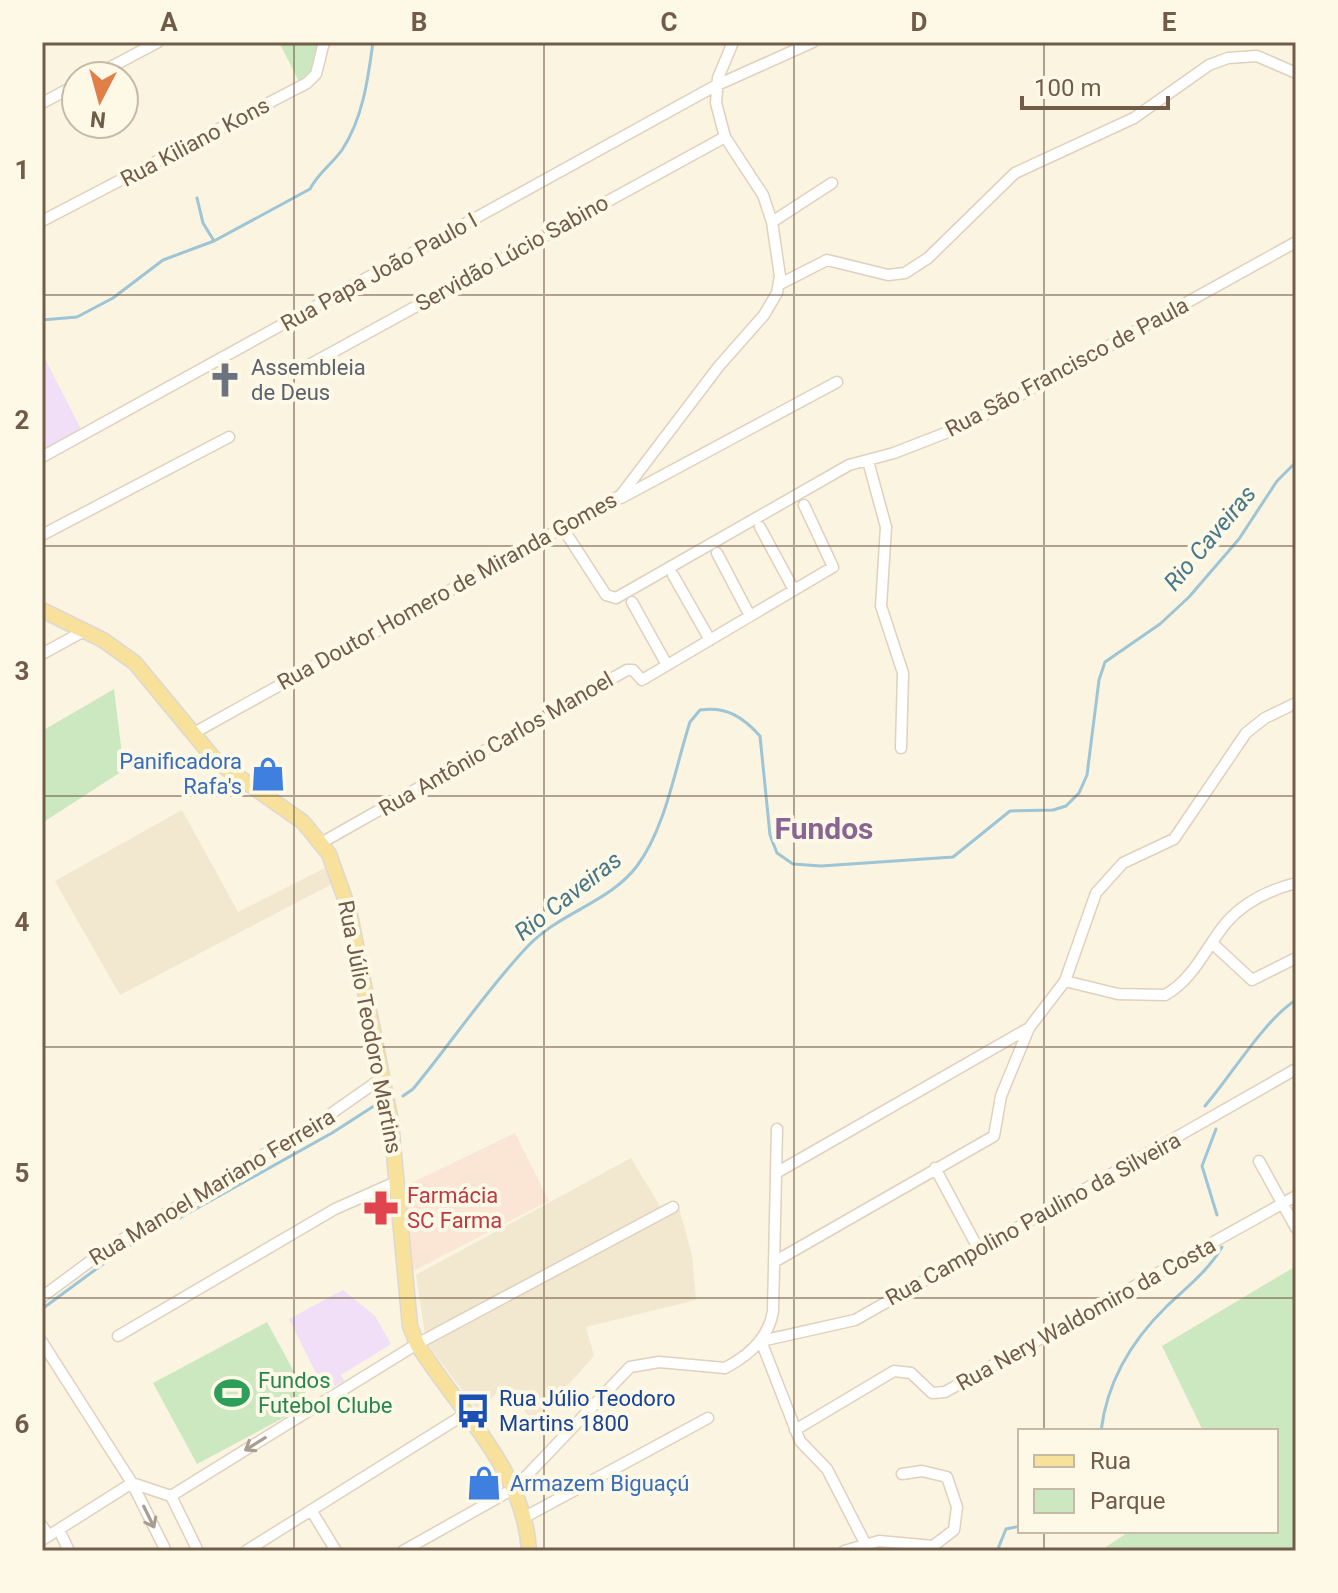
<svg xmlns="http://www.w3.org/2000/svg" width="1338" height="1593" font-family="Roboto,sans-serif">
<style>
.residential{fill:#f2e7cf}
.commercial{fill:#fbe5d5}
.education{fill:#f1def7}
.green{fill:#cbe8c0}
.lines{fill:none;stroke-linecap:round;stroke-linejoin:round}
.stream{stroke:#9dc5d5;stroke-width:3}
.minor-casing{stroke:#dfd1bd;stroke-width:13}
.major-casing{stroke:#ddd8d3;stroke-width:17}
.minor{stroke:#fff;stroke-width:10}
.major{stroke:#f8e19b;stroke-width:14}
.oneway{stroke:#aa9d92}
.grid{fill:none;stroke:#715c49;stroke-width:2;stroke-opacity:0.55}
.labels{text-anchor:middle;dominant-baseline:central;stroke-width:8;stroke-linejoin:round;paint-order:stroke}
.street-label{font-size:22px;fill:#715c49;stroke:#fef8e6}
.worship-label{font-size:22px;fill:#5b616d;stroke:#fef8e6;text-anchor:start}
.shop-label{font-size:22px;fill:#366cbe;stroke:#fef8e6;text-anchor:end}
.health-label{font-size:22px;fill:#be3a42;stroke:#fef8e6;text-anchor:start}
.leisure-label{font-size:22px;fill:#27864d;stroke:#fef8e6;text-anchor:start}
.transit-label{font-size:22px;fill:#164399;stroke:#fef8e6;text-anchor:start}
.water-label{font-size:24px;font-style:italic;fill:#47778a;stroke:#fef8e6}
.district-label{font-size:30px;font-weight:bold;fill:#8a6594;stroke:#fef8e6}
.neatline{fill:none;stroke:#715c49;stroke-width:3}
.grid-label{font-size:26px;text-anchor:middle;font-weight:bold;fill:#715c49}
</style>
<rect width="100%" height="100%" fill="#fbf4e1"/>
<path class="residential" d="M182,810L238,912L325,868L334,883L120,995L55,881Z
M631,1158L661,1208L425,1334L416,1275Z
M679,1208L692,1255L696,1300L586,1327L594,1356L534,1423L505,1385L478,1411L427,1344Z"/>
<path class="commercial" d="M515,1133L549,1201L411,1272L405,1186Z"/>
<path class="education" d="M42,353L81,429L42,450Z
M343,1290L375,1316L391,1344L341,1375L344,1381L325,1391L289,1319Z"/>
<path class="green" d="M279,42H320C316,59 316,73 299,82Z
M114,689L124,770L42,823V731Z
M1296,1266V1551H1100L1130,1531H1276V1431H1203L1162,1346Z
M267,1322L311,1403L197,1464L153,1383Z"/>
<g class="lines">
<path class="stream" d="M197,198L203,223L214,241
M42,320L77,317L113,298L163,260L214,241L310,189C318,173 332,164 342,150C363,118 368,79 373,42
M403,1096L413,1089C452,1042 487,989 528,946C559,913 610,902 637,866C666,827 675,768 690,722L700,710C726,706 743,717 760,736L770,835L777,853L793,864L821,866L953,857L1010,811L1053,810L1066,806L1079,793L1087,775L1099,680L1105,662L1160,624L1189,597L1239,539L1277,481L1296,462
M1205,1106C1231,1076 1265,1019 1296,1000
M1216,1129L1202,1166L1217,1215
M42,1309L122,1250L332,1133L377,1104
M1101,1431C1107,1382 1131,1341 1167,1306C1187,1287 1208,1271 1222,1247
M997,1551L1006,1529L1020,1526"/>
<g class="minor-casing">
<path id="minor" d="M94,76L158,42
M42,103L76,85
M42,221L307,83L316,74L324,42
M772,222L832,183
M780,284L827,260L888,275L905,273L928,258L1015,173L1134,118L1209,65L1228,58L1257,56L1296,73
M300,370L725,137
M42,457L715,86L813,42
M868,461L886,527L881,606L903,673L901,748
M621,498L837,382
M760,527L794,590
M564,530L606,595L616,598L849,465L894,453L966,425L1296,242
M42,535L229,437
M717,553L750,616
M673,575L710,640
M632,602L667,665
M42,654L84,631
M192,734L621,495L719,366L764,315L777,293L780,276L772,222L763,195L725,137L716,103L718,78L733,42
M321,843L627,670H633L642,680L833,567L804,505
M1212,943L1252,980L1296,958
M1065,981L1118,994L1165,995C1194,979 1206,947 1226,923C1245,901 1269,890 1296,883
M1259,1161L1296,1228
M935,1168L979,1250
M776,1173L1029,1028
M774,1262L994,1136L1001,1096L1029,1028L1065,981L1096,893L1123,863L1174,839L1246,733L1265,718L1296,703
M42,1297L108,1248L322,1120L382,1078
M118,1336L335,1209L398,1181
M42,1342L132,1483L166,1551
M795,1430L894,1371L911,1373L932,1393L945,1392L1296,1196
M132,1483L171,1496L198,1551
M171,1496L417,1344L673,1207
M311,1510L336,1551
M525,1517L708,1418
M42,1526L49,1536
M59,1530L69,1551
M42,1540L132,1483
M865,1543L827,1469L800,1441L761,1341L855,1320L1296,1069
M246,1551L465,1414
M403,1551L515,1488L630,1367L659,1362L725,1368C748,1356 769,1338 773,1311L777,1129
M844,1551L879,1541L933,1546L954,1530L957,1507L947,1477L922,1471L902,1474"/>
</g>
<g class="major-casing">
<path id="major" d="M42,610L103,640L135,663L216,761L303,822L329,854L349,910L391,1122L410,1326L417,1344C458,1409 525,1471 529,1551"/>
</g>
<use href="#minor" class="minor"/>
<use href="#major" class="major"/>
</g>
<defs><path id="oneway-shaft" d="M-6 0H5M1.5-3L5.5 0L1.5 3" fill="none" stroke-width="1.6" stroke-linecap="round" stroke-linejoin="round" transform="scale(2)"/></defs>
<g class="oneway">
<use href="#oneway-shaft" transform="translate(255 1444) rotate(148)"/>
<use href="#oneway-shaft" transform="translate(149 1517) rotate(64)"/>
</g>
<path class="grid" d="M294,42V1551M544,42V1551M794,42V1551M1044,42V1431M42,295H1296M42,546H1296M42,796H1296M42,1047H1296M42,1298H1296M1044,1531V1551"/>
<defs>
<g id="church-bare" transform="scale(2.76)"><path d="M-1.2-6h2.4v3.5h3.3v2.4h-3.3V6h-2.4V-.1h-3.3v-2.4h3.3Z" fill="#6b7280" stroke="#fef8e6" stroke-width="2.5" paint-order="stroke"/></g>
<g id="shop-bare" transform="scale(2.76)"><path d="M-5-2.5h2.3a2.7 3.5 0 0 1 5.4 0H5L5.5 6h-11ZM-1.5-2.5h3a1.5 2.3 0 0 0-3 0Z" fill="#3f7fe0" stroke="#fef8e6" stroke-width="2.5" paint-order="stroke"/></g>
<g id="pharmacy-bare" transform="scale(2.76)"><path d="M-2-6h4v4h4v4h-4v4h-4v-4h-4v-4h4Z" fill="#e0444e" stroke="#fef8e6" stroke-width="2.5" paint-order="stroke"/></g>
<g id="stadium-bare" transform="scale(2.76)"><path d="M0-5a6.5 5 0 1 0 0 10a6.5 5 0 1 0 0-10ZM-3.5-1.8h7v3.6h-7Z" fill="#2e9e5b" stroke="#fef8e6" stroke-width="2.5" paint-order="stroke"/></g>
<g id="bus-bare" transform="scale(2.76)"><path d="M-5-6H5V4H4V6H2V4H-2V6H-4V4H-5ZM-3.5-4V0h7V-4ZM-3.5 1.2v1.5H-2V1.2ZM2 1.2v1.5H3.5V1.2Z" fill="#1a4fb4" stroke="#fef8e6" stroke-width="2.5" paint-order="stroke"/></g>
</defs>
<g fill-rule="evenodd">
<use href="#church-bare" x="225" y="380"/>
<use href="#shop-bare" x="268" y="774"/>
<use href="#pharmacy-bare" x="381" y="1208"/>
<use href="#stadium-bare" x="232" y="1393"/>
<use href="#bus-bare" x="473" y="1411"/>
<use href="#shop-bare" x="484" y="1483"/>
</g>
<g class="labels">
<g class="street-label">
<text transform="translate(195 142) rotate(-28)">Rua Kiliano Kons</text>
<text transform="translate(512 253) rotate(-29)">Servidão Lúcio Sabino</text>
<text transform="translate(379 272) rotate(-29)">Rua Papa João Paulo I</text>
<text transform="translate(1067 367) rotate(-28)">Rua São Francisco de Paula</text>
<text transform="translate(447 591) rotate(-29)">Rua Doutor Homero de Miranda Gomes</text>
<text transform="translate(496 744) rotate(-30)">Rua Antônio Carlos Manoel</text>
<text transform="translate(370 1027) rotate(79)">Rua Júlio Teodoro Martins</text>
<text transform="translate(212 1187) rotate(-31)">Rua Manoel Mariano Ferreira</text>
<text transform="translate(1033 1219) rotate(-29)">Rua Campolino Paulino da Silveira</text>
<text transform="translate(1086 1314) rotate(-29)">Rua Nery Waldomiro da Costa</text>
</g>
<g class="worship-label">
<text x="251" y="367">Assembleia<tspan x="251" dy="25">de Deus</tspan></text>
</g>
<g class="shop-label">
<text x="242" y="761">Panificadora<tspan x="242" dy="25">Rafa's</tspan></text>
<text x="510" y="1483" text-anchor="start">Armazem Biguaçú</text>
</g>
<g class="health-label">
<text x="407" y="1195">Farmácia<tspan x="407" dy="25">SC Farma</tspan></text>
</g>
<g class="leisure-label">
<text x="258" y="1380">Fundos<tspan x="258" dy="25">Futebol Clube</tspan></text>
</g>
<g class="transit-label">
<text x="499" y="1398">Rua Júlio Teodoro<tspan x="499" dy="25">Martins 1800</tspan></text>
</g>
<g class="water-label">
<text transform="translate(1210 538) rotate(-50)">Rio Caveiras</text>
<text transform="translate(568 896) rotate(-38)">Rio Caveiras</text>
</g>
<g class="district-label">
<text x="824" y="828">Fundos</text>
</g>
</g>
<rect width="1338" height="1593" fill="none" stroke="#fef8e6" stroke-width="88"/>
<rect x="1018" y="1429" width="260" height="104" fill="#fef8e6" stroke="#c6baa7" stroke-width="2"/>
<rect x="1034" y="1455" width="40" height="12" fill="#f8e19b" stroke="#c6baa7" stroke-width="2"/>
<text x="1090" y="1469" font-size="24" fill="#715c49">Rua</text>
<rect x="1034" y="1489" width="40" height="24" fill="#cbe8c0" stroke="#c6baa7" stroke-width="2"/>
<text x="1090" y="1509" font-size="24" fill="#715c49">Parque</text>
<g transform="translate(100 100) rotate(186)"><circle r="38" fill="#fef8e6" stroke="#c6baa7" stroke-width="2"/>
<path d="M0-6L14 30L0 20L-14 30Z" fill="#e17f49"/>
<text y="-12" font-size="22" font-weight="bold" text-anchor="middle" fill="#715c49">N</text>
</g>
<path d="M1022 96v12h146v-12" fill="none" stroke="#715c49" stroke-width="4"/>
<text x="1034" y="96" font-size="24" fill="#715c49" stroke="#fef8e6" stroke-width="6" paint-order="stroke">100 m</text>
<rect x="44" y="44" width="1250" height="1505" class="neatline"/>
<g class="grid-label">
<text x="169" y="31">A</text>
<text x="419" y="31">B</text>
<text x="669" y="31">C</text>
<text x="919" y="31">D</text>
<text x="1169" y="31">E</text>
<text x="22" y="179">1</text>
<text x="22" y="429">2</text>
<text x="22" y="680">3</text>
<text x="22" y="931">4</text>
<text x="22" y="1182">5</text>
<text x="22" y="1433">6</text>
</g>
</svg>
